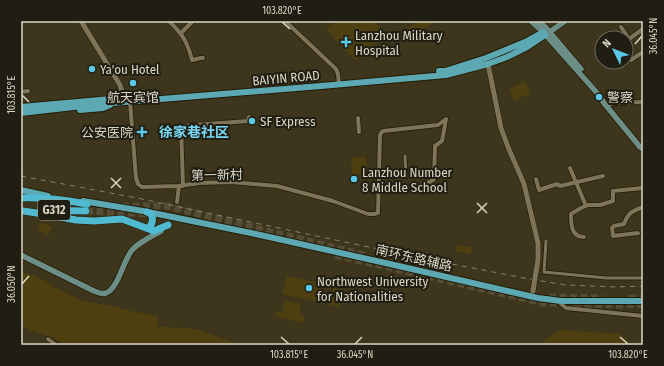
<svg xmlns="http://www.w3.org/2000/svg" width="664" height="366" font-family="'Fira Sans Condensed','Noto Sans SC',sans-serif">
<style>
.green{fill:#4d3f0f}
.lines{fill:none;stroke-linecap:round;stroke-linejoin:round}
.trunk-tunnel{stroke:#554d36;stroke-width:7;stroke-dasharray:7 3.5;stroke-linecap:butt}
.pedestrian-casing{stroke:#241c04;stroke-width:4.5}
.minor-casing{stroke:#241c04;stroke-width:5.5}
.tertiary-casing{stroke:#241c04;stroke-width:6}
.secondary-casing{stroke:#241c04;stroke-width:7}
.primary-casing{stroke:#241c04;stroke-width:8}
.trunk-casing{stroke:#241c04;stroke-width:8}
.pedestrian{stroke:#7e745a;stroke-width:3}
.minor{stroke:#7e745a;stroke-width:4}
.tertiary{stroke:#7e745a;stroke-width:5}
.secondary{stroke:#6d8e86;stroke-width:5.5}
.primary{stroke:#5ca8b3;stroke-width:6}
.trunk{stroke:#50bad0;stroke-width:7}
.rail{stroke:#88826e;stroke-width:1;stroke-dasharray:5 5;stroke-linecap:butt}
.tertiary-bridge-casing{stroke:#241c04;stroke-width:6;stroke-linecap:butt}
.tertiary-bridge{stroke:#7e745a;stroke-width:5}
.ticks{fill:none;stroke:#dad6c7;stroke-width:1.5}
.poi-dot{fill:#5bc8e6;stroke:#201d12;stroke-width:1.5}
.labels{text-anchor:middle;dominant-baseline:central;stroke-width:4;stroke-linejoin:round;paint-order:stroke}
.shield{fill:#201d12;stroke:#a29e91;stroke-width:1}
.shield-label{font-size:12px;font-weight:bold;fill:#dad6c7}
.poi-label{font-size:13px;fill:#dad6c7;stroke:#201d12;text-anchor:start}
.street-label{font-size:13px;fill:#dad6c7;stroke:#201d12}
.neighbourhood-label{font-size:14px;font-weight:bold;fill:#77d8f5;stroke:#201d12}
.neatline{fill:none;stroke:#dad6c7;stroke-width:1.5}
.ticks-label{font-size:10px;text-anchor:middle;fill:#dad6c7}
</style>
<rect width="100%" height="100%" fill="#3d351c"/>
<path class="green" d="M335,21H374L384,32L376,43L355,60L326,29Z
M418,21H431L433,23L411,39L405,30Z
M525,81L530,93L514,101L509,89Z
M366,157L367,174L352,175L351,158Z
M40,222L52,227L49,235L37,230Z
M457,245L472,247L471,254L456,252Z
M21,265L24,273L32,275L44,280L54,287L83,301L114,306L126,310L158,316L157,326L162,327L189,328L199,330L241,345H64L54,338L29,330L21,324Z
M287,276L323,284L319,302L282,294Z
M333,288L342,290L338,307L329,305Z
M285,300L300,304V313L305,316L303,323L274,316L276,311L282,312Z
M560,330L619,334L626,339L629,345H542C546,338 553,334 560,330Z"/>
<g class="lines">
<path class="trunk-tunnel" d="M122,206H167L364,255
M86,211L149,214
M335,255L543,303H563
M549,297L603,298
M629,298H643
M574,304L620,305L643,304"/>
<g class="pedestrian-casing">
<path id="pedestrian" d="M405,156L406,177
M546,241L544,272L606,278H643"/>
</g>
<g class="minor-casing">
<path id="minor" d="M169,21C183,35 187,41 192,60L201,58H203
M285,21L336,69L338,74L339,84
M621,27L629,39L643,29
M181,33L193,21
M631,60L643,52
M21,92L28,91
M130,102L136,178L138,184L142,187L178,186L200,183L232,182L277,186L333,201L368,214H374L378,213L380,135L381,133L383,131L438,125L446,119
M607,106L613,103L643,102
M358,118L359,132
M570,168L586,206
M536,179L539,190L557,184L560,186L603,176
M419,185C425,184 430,183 434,179L435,146L442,141L443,136L446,119
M183,186L181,126L248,121L249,117
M177,202L179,186
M638,233L613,236L612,228L614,226L624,224C628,213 632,211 643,207
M584,237C571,237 571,224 571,214L581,208L588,205H600L613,201V191L643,188
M561,301V304L566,308L643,316
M48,339L56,345"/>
</g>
<g class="tertiary-casing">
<path id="tertiary" d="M81,21L120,85L122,92L123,102
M488,64L501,128L508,147L524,184L538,243V260L536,272"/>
</g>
<g class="secondary-casing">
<path id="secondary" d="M531,21L543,32L598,94L604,103L640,147L643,149
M539,21L547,29L581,69
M547,34L565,21
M21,255L94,291C97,292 102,295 106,293C118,289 123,261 132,250C138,243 152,236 161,231"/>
</g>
<g class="primary-casing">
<path id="primary" d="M439,71H445L486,58L525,42L543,32
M21,107L111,99
M80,110L103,108L110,105
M21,113L100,104L321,86L446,75L488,64L507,57L527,47L545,35
M21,190L48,196
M83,201L143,211L251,233L390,264L538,298L561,301H643"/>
</g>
<g class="trunk-casing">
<path id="trunk" d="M21,198C43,197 65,200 87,204
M41,210L86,211
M23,211L50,215L76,220L94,221L122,219L154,231L168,225
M146,228H149C153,223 155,215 147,212"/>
</g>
<use href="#pedestrian" class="pedestrian"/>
<use href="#minor" class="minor"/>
<use href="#tertiary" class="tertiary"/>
<use href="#secondary" class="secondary"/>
<use href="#primary" class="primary"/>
<use href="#trunk" class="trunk"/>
<path class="rail" d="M21,176L137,198L416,257L529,279L566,285L617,287L643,286"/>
<g class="tertiary-bridge-casing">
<path id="tertiary-bridge" d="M533,291L536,272"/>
</g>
<use href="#tertiary-bridge" class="tertiary-bridge"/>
</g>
<path class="ticks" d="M282,22L290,29M635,44L642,36M22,95L29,102M111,178L121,188M111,188L121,178M477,203L487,213M477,213L487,203M22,284L29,276M281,337L289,344M620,337L628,344M355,344L362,337"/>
<g class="poi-dot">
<path d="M344 36h4v4h4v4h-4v4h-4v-4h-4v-4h4z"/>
<circle cx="92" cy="69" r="4"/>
<circle cx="133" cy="83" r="4"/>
<circle cx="599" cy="97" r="4"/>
<circle cx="252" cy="121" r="4"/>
<path d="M140 126h4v4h4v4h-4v4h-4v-4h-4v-4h4z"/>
<circle cx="354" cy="179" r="4"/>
<circle cx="309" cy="288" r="4"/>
</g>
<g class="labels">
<rect class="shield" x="38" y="200" width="32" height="20" rx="3"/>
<g class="shield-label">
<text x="54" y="210">G312</text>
</g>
<g class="poi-label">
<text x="355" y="35">Lanzhou Military<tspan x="355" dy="15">Hospital</tspan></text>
<text x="100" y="69">Ya'ou Hotel</text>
<text x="133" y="97" text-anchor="middle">航天宾馆</text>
<text x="607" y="97">警察</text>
<text x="260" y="121">SF Express</text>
<text x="133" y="132" text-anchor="end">公安医院</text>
<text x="362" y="172">Lanzhou Number<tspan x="362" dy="15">8 Middle School</tspan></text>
<text x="317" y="281">Northwest University<tspan x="317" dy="15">for Nationalities</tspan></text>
</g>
<g class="street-label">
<text transform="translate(286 78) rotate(-5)">BAIYIN ROAD</text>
<text transform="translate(217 175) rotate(-1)">第一新村</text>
<text transform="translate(414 258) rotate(13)">南环东路辅路</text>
</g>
<g class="neighbourhood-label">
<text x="194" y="132">徐家巷社区</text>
</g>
</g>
<rect width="664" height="366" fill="none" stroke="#201d12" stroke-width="44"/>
<g transform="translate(614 50) rotate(313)"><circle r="19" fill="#201d12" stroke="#6a675a"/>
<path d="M0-3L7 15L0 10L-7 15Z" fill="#5bc8e6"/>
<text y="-6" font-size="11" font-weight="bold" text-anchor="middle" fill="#dad6c7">N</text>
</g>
<rect x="22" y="22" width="620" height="322" class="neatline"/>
<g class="ticks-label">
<text x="282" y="14">103.820°E</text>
<text transform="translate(653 36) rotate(-90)" y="4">36.045°N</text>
<text transform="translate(11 95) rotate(-90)" y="4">103.815°E</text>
<text transform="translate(11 284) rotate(-90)" y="4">36.050°N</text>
<text x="289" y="358">103.815°E</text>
<text x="355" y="358">36.045°N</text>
<text x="628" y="358">103.820°E</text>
</g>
</svg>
